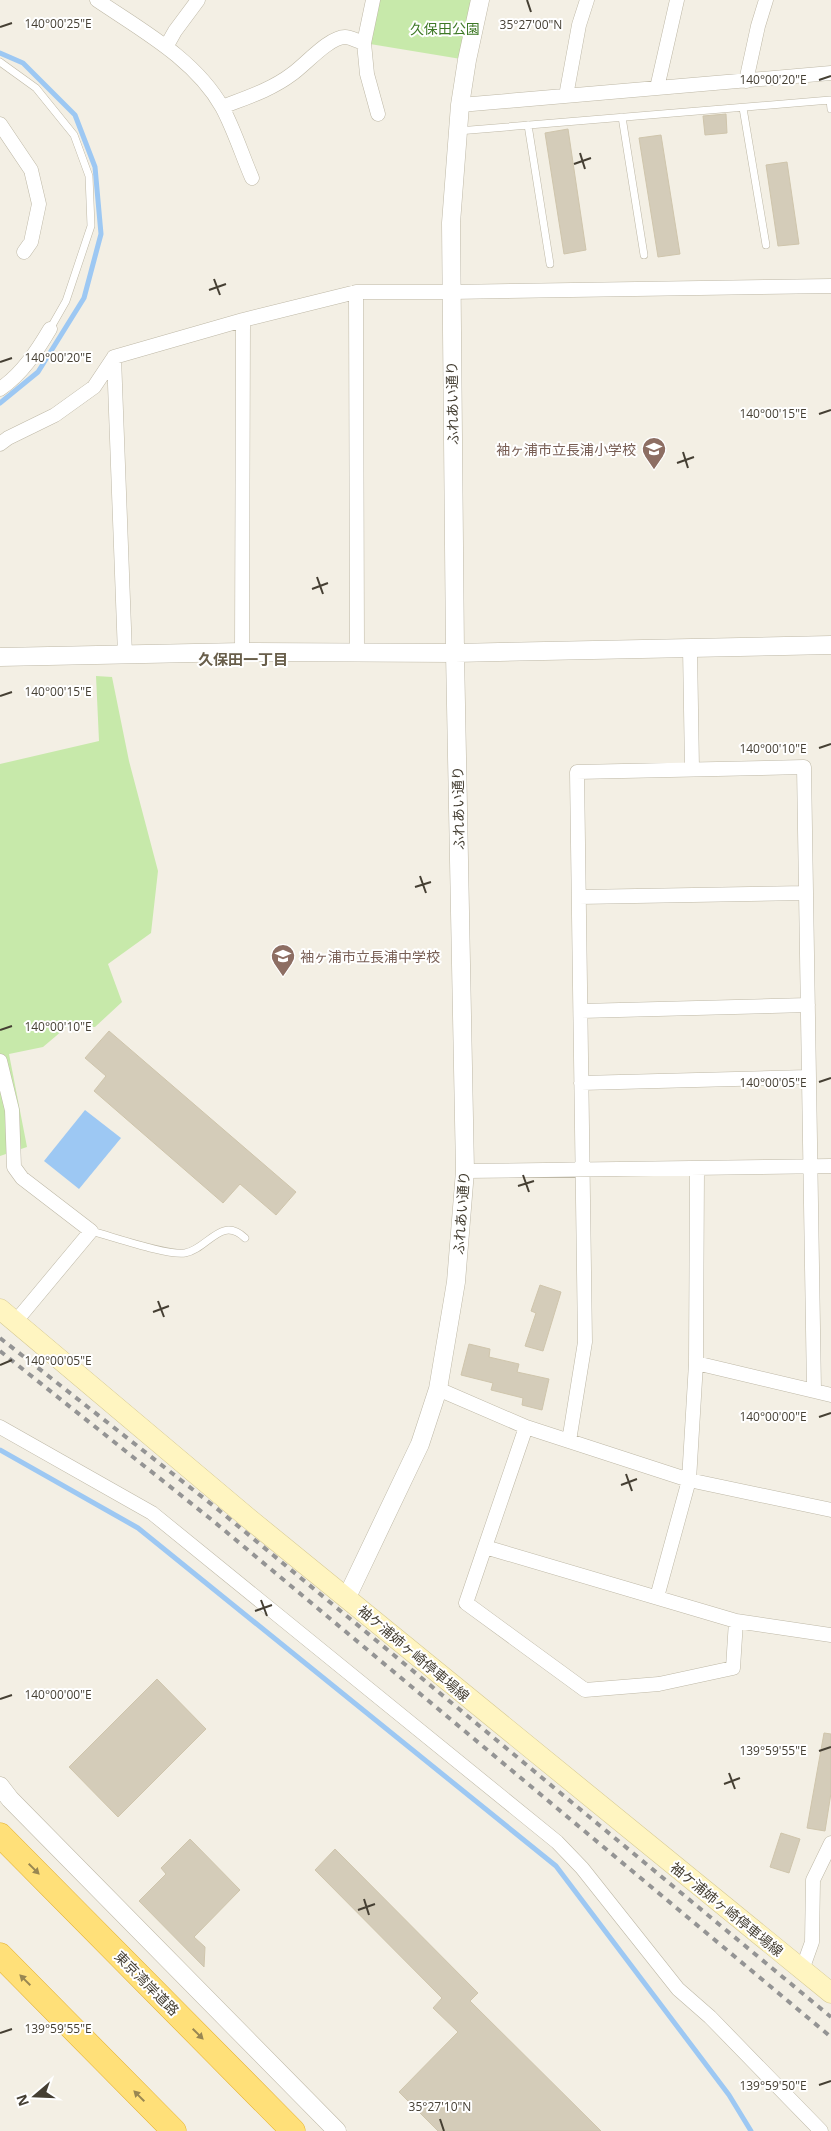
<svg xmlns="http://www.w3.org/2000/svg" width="831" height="2131" font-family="'Open Sans','Noto Sans JP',sans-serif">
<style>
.green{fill:#c7e9aa}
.water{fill:#9dc8f3}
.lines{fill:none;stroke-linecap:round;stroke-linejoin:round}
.stream{stroke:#9dc8f3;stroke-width:5}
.building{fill:#d4ccb9;stroke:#cfc5ac}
.service-casing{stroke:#beb8a6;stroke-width:8}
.minor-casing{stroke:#beb8a6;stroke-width:15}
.tertiary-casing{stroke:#beb8a6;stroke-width:19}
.secondary-casing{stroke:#d5c891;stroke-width:21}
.trunk-casing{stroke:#e3af2d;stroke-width:25}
.service{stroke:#fff;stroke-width:7}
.minor{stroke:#fff;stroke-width:14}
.tertiary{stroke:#fff;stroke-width:18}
.secondary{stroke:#fff5c1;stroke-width:20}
.trunk{stroke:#ffe079;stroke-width:24}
.rail{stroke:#949494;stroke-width:4;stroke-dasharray:6 6;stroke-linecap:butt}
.oneway{fill:#998752}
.ticks{fill:none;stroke:#453f33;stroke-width:2}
.labels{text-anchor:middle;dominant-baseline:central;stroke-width:4;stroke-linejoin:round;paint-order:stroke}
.park-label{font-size:14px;fill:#3d7825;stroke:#fff}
.street-label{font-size:14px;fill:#453f33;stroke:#fff}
.education-label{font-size:14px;fill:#785e54;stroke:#fff;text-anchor:end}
.neighbourhood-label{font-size:15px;font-weight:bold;fill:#685e4a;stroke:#fff}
.ticks-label{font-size:12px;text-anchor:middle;fill:#453f33;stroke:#fff;stroke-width:4;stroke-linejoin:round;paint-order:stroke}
</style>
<rect width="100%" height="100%" fill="#f3efe4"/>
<path class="green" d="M373,0H480L467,60L364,43Z
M96,676L112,677L129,761L158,871L151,933L108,964L122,1002L95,1027L69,1025L43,1047L9,1054L27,1147L0,1156V764L99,741Z"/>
<path class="water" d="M85,1110L121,1138L79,1189L44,1161Z"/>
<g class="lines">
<path class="stream" d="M0,53L23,63L75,115L95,167L101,234L84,298L38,372L0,403
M0,1450L138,1528L556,1866L729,2095L751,2131"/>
</g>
<path class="building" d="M726,114L727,133L705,135L703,116Z
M568,129L586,250L564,254L545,133Z
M661,135L680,254L658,257L639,138Z
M787,162L799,244L778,246L766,165Z
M109,1031L296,1192L276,1215L240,1184L223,1203L94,1091L106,1076L85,1058Z
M540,1285L561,1292L543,1351L525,1346L536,1313L531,1311Z
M469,1344L490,1349L489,1357L519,1364L517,1372L549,1379L542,1410L522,1405L523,1398L491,1390L493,1383L461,1375Z
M157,1679L206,1729L118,1817L69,1767Z
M824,1733L831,1734V1793L825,1831L807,1828Z
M781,1833L800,1839L789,1873L770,1867Z
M190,1839L240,1890L194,1937L205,1947L204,1967L139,1901L166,1874L161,1868Z
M335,1849L478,1993L470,2001L601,2131H438L399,2092L458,2032L433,2008L442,1998L315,1870Z"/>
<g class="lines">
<g class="service-casing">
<path id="service" d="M0,62L36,88L74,135L89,176L91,226L66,301L50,329
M743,108L766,245
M622,117L644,255
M528,125L550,264
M458,131L830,100L831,109
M91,1231C111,1236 168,1256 185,1253C208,1249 221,1215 245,1238"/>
</g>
<g class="minor-casing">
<path id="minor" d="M97,0C141,30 195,59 222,107C234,129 242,155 252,178
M373,0L364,43L367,74L378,114
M166,47L175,31L198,0
M746,81L758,26L766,0
M657,88L677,0
M566,96L579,25L587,0
M460,105L831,73
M222,107C245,98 271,90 292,74C305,65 329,37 345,37C351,37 359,42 364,43
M0,124L31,170L39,204L31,242L24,252
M356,292L357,651
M0,389C22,374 37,351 50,329
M0,444L8,438L55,415L94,387L114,357
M690,648L692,769
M242,652L243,320
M125,655L114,357L243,320L356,292H451L831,286
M579,897L806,893
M581,1011L808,1005
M0,1061L12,1110L14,1167L22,1178L91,1231L16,1321
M581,1083L808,1077
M465,1171L831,1166
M696,1363L831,1395
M438,1389L526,1427L689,1480L831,1510
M0,1427L152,1513L557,1842L582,1868L678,1989L710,2017L821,2131
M569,1441L585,1342L577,772L804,767L814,1391
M485,1547L526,1427
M657,1597L689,1480L696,1363L697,1168
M736,1621L733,1668L659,1684L585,1690L466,1603L485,1547L736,1621L831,1635
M802,1970L812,1942L813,1880L831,1843"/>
</g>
<g class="tertiary-casing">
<path id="tertiary" d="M0,657L242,652L455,653L831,645
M347,1597L420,1444L438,1389L456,1282L465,1171L455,653L451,223L460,105L467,60L480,0
M0,1786L10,1799L337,2131"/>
</g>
<g class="secondary-casing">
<path id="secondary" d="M0,1309L247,1517L831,1993"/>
</g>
<g class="trunk-casing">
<path id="trunk" d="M0,1835L293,2131
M0,1955L174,2131"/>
</g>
<use href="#service" class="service"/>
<use href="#minor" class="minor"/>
<use href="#tertiary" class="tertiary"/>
<use href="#secondary" class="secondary"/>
<use href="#trunk" class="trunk"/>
<path class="rail" d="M0,1338L215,1507L831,2017
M0,1351L212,1520L831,2037"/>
</g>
<defs><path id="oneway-solid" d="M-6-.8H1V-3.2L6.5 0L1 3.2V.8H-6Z" transform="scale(1.25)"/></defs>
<g class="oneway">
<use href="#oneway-solid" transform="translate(34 1869) rotate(45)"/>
<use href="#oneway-solid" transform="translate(25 1980) rotate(-135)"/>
<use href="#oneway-solid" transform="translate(198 2034) rotate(45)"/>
<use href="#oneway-solid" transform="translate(139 2096) rotate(-135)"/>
</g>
<path class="ticks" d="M527,0L531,12M0,27L12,23M819,80L831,76M580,153L585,169M574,164L591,158M214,279L220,295M209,290L226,284M0,362L12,358M819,414L831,410M683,452L688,468M677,463L694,457M317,577L323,594M312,589L328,583M0,696L12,692M819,748L831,744M420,876L426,893M415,887L431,882M0,1030L12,1026M819,1082L831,1078M523,1175L529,1192M518,1186L534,1181M158,1301L164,1317M153,1312L169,1306M0,1365L12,1360M819,1417L831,1413M626,1474L632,1491M621,1485L637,1479M261,1600L267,1616M255,1611L272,1605M0,1699L12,1695M819,1751L831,1747M729,1773L735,1789M724,1784L740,1778M364,1899L369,1915M358,1910L375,1904M0,2033L12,2029M819,2085L831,2081M440,2119L444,2131"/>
<defs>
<g id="school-pin" transform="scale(1.25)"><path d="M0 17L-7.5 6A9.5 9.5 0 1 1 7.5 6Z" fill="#8d6e63" stroke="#fff"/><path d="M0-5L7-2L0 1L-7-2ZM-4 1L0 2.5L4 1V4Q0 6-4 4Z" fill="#fff"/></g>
</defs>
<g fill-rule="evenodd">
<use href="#school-pin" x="654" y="449"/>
<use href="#school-pin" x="283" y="956"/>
</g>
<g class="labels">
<g class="park-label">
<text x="445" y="28">久保田公園</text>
</g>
<g class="street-label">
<text transform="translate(452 403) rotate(-91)">ふれあい通り</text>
<text transform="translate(458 808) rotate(-91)">ふれあい通り</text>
<text transform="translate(461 1213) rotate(-86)">ふれあい通り</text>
<text transform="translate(414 1653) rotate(40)">袖ケ浦姉ヶ崎停車場線</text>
<text transform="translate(727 1909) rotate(39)">袖ケ浦姉ヶ崎停車場線</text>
<text transform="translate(147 1983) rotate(45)">東京湾岸道路</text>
</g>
<g class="education-label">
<text x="636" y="449">袖ヶ浦市立長浦小学校</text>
<text x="300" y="956" text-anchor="start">袖ヶ浦市立長浦中学校</text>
</g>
<g class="neighbourhood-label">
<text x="243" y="659">久保田一丁目</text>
</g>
</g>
<g class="ticks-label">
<text x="58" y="28">140°00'25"E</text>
<text x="531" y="29">35°27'00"N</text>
<text x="773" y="84">140°00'20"E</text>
<text x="58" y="362">140°00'20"E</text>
<text x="773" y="418">140°00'15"E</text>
<text x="58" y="696">140°00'15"E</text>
<text x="773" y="753">140°00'10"E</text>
<text x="58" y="1031">140°00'10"E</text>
<text x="773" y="1087">140°00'05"E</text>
<text x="58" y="1365">140°00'05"E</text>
<text x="773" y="1421">140°00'00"E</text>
<text x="58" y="1699">140°00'00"E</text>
<text x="773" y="1755">139°59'55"E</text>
<text x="58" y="2033">139°59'55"E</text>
<text x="773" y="2090">139°59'50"E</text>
<text x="440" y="2111">35°27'10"N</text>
</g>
<g transform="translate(35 2096) rotate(251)" stroke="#ffffff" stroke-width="4" paint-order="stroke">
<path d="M0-4L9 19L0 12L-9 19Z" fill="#453f33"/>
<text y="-8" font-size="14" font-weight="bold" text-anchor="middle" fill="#453f33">N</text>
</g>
</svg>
